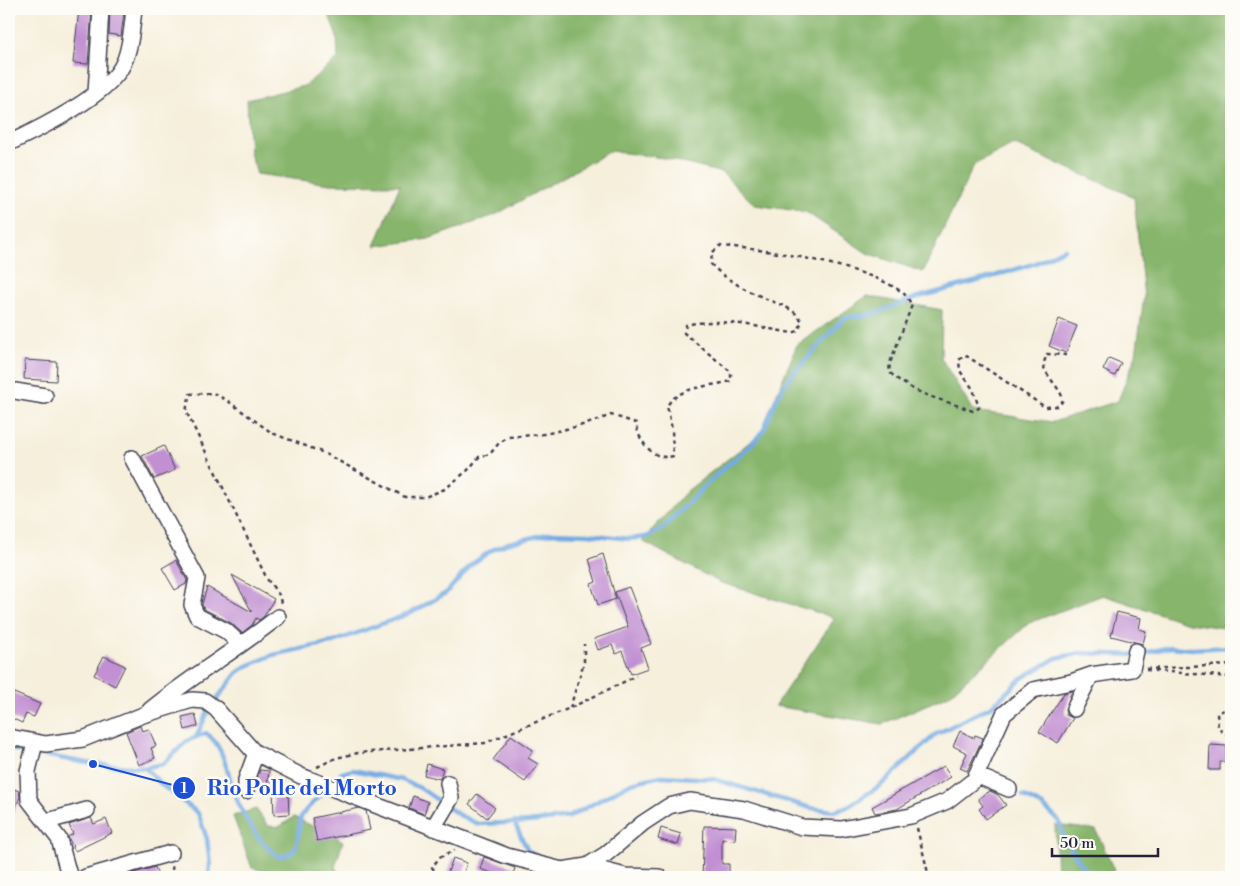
<svg xmlns="http://www.w3.org/2000/svg" width="1240" height="886" font-family="'Libre Bodoni',serif">
<style>
.forest{fill:#87b56c;stroke:#546c54}
.lines{fill:none;stroke-linecap:round;stroke-linejoin:round}
.stream{stroke:#74abe3;stroke-width:4.5}
.building{fill:#c18fd2}
.minor-casing{stroke:#424153;stroke-width:18}
.path{stroke:#424153;stroke-width:2.5;stroke-dasharray:4 4;stroke-linecap:butt}
.minor{stroke:#fff;stroke-width:15}
.leader{fill:none;stroke:#1d4ed8;stroke-width:2}
.callout-dot{fill:#1d4ed8;stroke:#fdfcf7;stroke-width:2}
.mark-label{font-size:15px;text-anchor:middle;font-weight:bold;fill:#fff}
.callout-label{font-size:21px;text-anchor:middle;font-weight:bold;fill:#1d4ed8;stroke:#fdfcf7;stroke-width:5;stroke-linejoin:round;paint-order:stroke}
</style>
<rect width="100%" height="100%" fill="#fdfcf7"/>
<filter id="ink" filterUnits="userSpaceOnUse"><feTurbulence type="fractalNoise" baseFrequency=".02" numOctaves="2"/><feDisplacementMap in="SourceGraphic" scale="10" xChannelSelector="R" yChannelSelector="G"/><feConvolveMatrix kernelMatrix="1 2 1 2 8 2 1 2 1" color-interpolation-filters="sRGB"/></filter>
<filter id="wash" filterUnits="userSpaceOnUse"><feTurbulence type="fractalNoise" baseFrequency=".0096" numOctaves="4" result="noise"/><feDisplacementMap in="SourceGraphic" scale="20" xChannelSelector="R" yChannelSelector="G"/><feGaussianBlur stdDeviation="1.12" result="paint"/><feColorMatrix in="noise" values="0 0 0 0 0 0 0 0 0 0 0 0 0 0 0 0 0 1.4 0 .05"/><feComposite in="paint" operator="in"/></filter>
<g filter="url(#wash)">
<rect width="100%" height="100%" fill="#f6efdc"/>
<path class="forest" d="M327,9H1231V629L1188,623L1103,595L1029,623L949,695L882,724L775,706L835,618L719,582L642,541L687,491L760,434L797,345L867,296L942,310L941,358L973,411L1053,422L1118,401L1136,355L1144,297L1134,197L1013,144L974,165L923,272L867,253L806,212L755,205L722,173L664,158L610,151L495,215L428,239L375,246L400,185L330,184L257,174L250,153L247,100L304,86L338,59L337,37Z
M256,809L268,826L279,827L294,817L343,841L335,867L341,877H279L275,873L252,868L233,816Z
M1055,825L1096,830L1117,877H1057Z"/>
<g class="lines">
<path class="stream" d="M197,735L209,709L237,673L247,666L273,655L333,642L411,613L446,593L472,564L492,550L508,543L552,533L588,534L630,539L646,537L662,529L713,478L750,446L763,431L779,394L789,378L844,318L870,315L915,298L985,279L1036,263L1064,249
M9,749L93,764L143,768L163,764L187,741L206,733C225,747 227,774 235,795C244,818 257,840 277,856C306,857 294,830 302,815C308,806 319,798 327,790
M145,768L163,786L198,813L207,839L210,864L209,877
M332,784L342,773L353,770L402,780L420,788L459,815L478,824L529,822L569,817L631,783L661,776L713,779L811,808L834,811L847,807L881,785L936,734L992,706L1022,678L1056,658L1081,653L1137,655L1170,647L1192,649L1231,647
M1023,796L1043,806L1059,821L1064,837L1089,877
M514,822L528,851L540,858
M581,870L591,877"/>
</g>
<g id="blocks">
<path class="building" d="M79,9H92L88,64L73,63Z
M110,9L124,11L121,36L109,34Z
M1059,319L1077,326L1066,353L1049,346Z
M1109,358L1121,363L1115,376L1103,370Z
M25,360L57,362L56,381L24,379Z
M164,446L175,470L154,479L142,456Z
M603,554L616,599L598,605L591,584L596,582L589,559Z
M176,560L187,580L186,584L175,590L162,568Z
M232,575L274,599L264,616L259,620L256,618L252,625L242,633L231,623L204,609L202,604L207,587L252,612Z
M629,587L651,644L641,648L648,668L631,674L622,651L616,654L612,645L598,650L594,639L628,627L615,592Z
M1117,612L1141,618L1139,629L1146,631L1143,644L1111,636Z
M104,656L125,666L115,686L94,675Z
M1072,691L1065,709L1066,715L1073,718L1058,743L1039,732L1064,693Z
M14,693L40,704L34,717L26,714L22,723L9,717V706Z
M195,714L198,726L185,730L182,717Z
M140,726L142,731L149,729L156,746L151,748L155,758L139,765L126,732Z
M960,731L974,738L975,735L983,738L967,771L960,768L967,753L953,746Z
M511,735L533,750L528,758L538,764L525,782L493,760Z
M1210,745L1227,746V762H1220V770H1209Z
M427,764L443,769L440,779L424,775Z
M944,766L951,777L897,809L875,813L872,807Z
M260,770L269,771L267,786L255,785Z
M9,787L19,791L20,797L9,823Z
M273,791H288L289,814L274,815Z
M990,791L998,795L1006,805L986,819L979,809L983,806L978,799Z
M477,794L495,808L487,818L469,804Z
M413,796L428,802L424,814L409,808Z
M359,808L366,811L370,830L317,841L312,818Z
M91,818L94,824L106,819L112,833L75,851L68,837L73,834L69,825Z
M704,826L736,827L735,840L722,839V864H729V877H702Z
M661,828L681,834L678,845L658,839Z
M484,857L515,868L512,877H503L480,869Z
M453,858L467,863L462,877H446Z
M155,867L159,877H120Z"/>
</g>
</g>
<g filter="url(#ink)">
<use href="#blocks" fill-opacity="0" stroke="#424153" stroke-width="1"/>
<g class="lines">
<g class="minor-casing">
<path id="minor" d="M96,93L101,9
M9,143C39,129 112,93 124,62C131,46 132,26 134,9
M9,390L45,396
M132,458L197,578L192,605L197,616L226,631L240,644
M1074,709L1091,675
M150,710C191,676 237,650 278,617
M9,737L46,744L83,739L143,715L192,700L205,701L216,709L254,752L301,776L507,856L562,870L587,866L606,854L643,823L669,806L690,801L744,809L802,827L841,829L911,816L947,801L974,780L1004,714L1033,690L1071,682L1091,675L1132,669L1136,651
M35,743L28,771L29,800L59,839L69,875L72,877
M976,775L1009,789
M246,791V780L256,753
M48,821L87,810
M433,828L451,798L448,783
M587,866L625,876L659,877
M86,877L171,853"/>
</g>
<path class="path" d="M281,603L279,595L267,579L186,411L190,394L213,393L228,401L272,433L324,453L405,497H425L445,489L468,470L479,457L490,454L499,443L509,437L545,434L587,424L611,415L636,423C638,441 654,462 673,456L672,429L667,406C679,386 709,387 731,381V372L684,333L686,325C720,317 758,327 792,333L798,331L802,322C794,306 775,304 760,296C744,289 722,277 711,264L712,253L719,246C763,248 869,266 903,293C907,296 909,301 912,305L890,363L889,372C917,397 940,398 973,411L979,408L973,389L960,371L959,360L965,355L1045,407L1059,406L1063,400C1061,389 1048,379 1043,365L1047,354L1066,355
M1146,669L1231,665
M1146,670L1231,677
M1231,707L1217,713L1218,728L1231,739
M570,708L584,662V644
M317,767L336,758L358,753L485,743L570,708L636,676
M917,828L929,877
M172,866L173,877
M438,877L432,867L440,857L455,850"/>
<use href="#minor" class="minor"/>
</g>
</g>
<path class="leader" d="M93 764L184 788"/>
<g class="callout-dot">
<circle cx="93" cy="764" r="5"/>
<circle cx="184" cy="788" r="12"/>
</g>
<g class="mark-label">
<text x="184" y="793">1</text>
</g>
<g class="callout-label">
<text x="302" y="795">Rio Polle del Morto</text>
</g>
<rect width="1240" height="886" fill="none" stroke="#fdfcf7" stroke-width="30"/>
<path d="M1052 848v8h106v-8" fill="none" stroke="#22223b" stroke-width="2.5"/>
<text x="1060" y="848" font-size="15" fill="#22223b" stroke="#fdfcf7" stroke-width="4" paint-order="stroke">50 m</text>
</svg>
